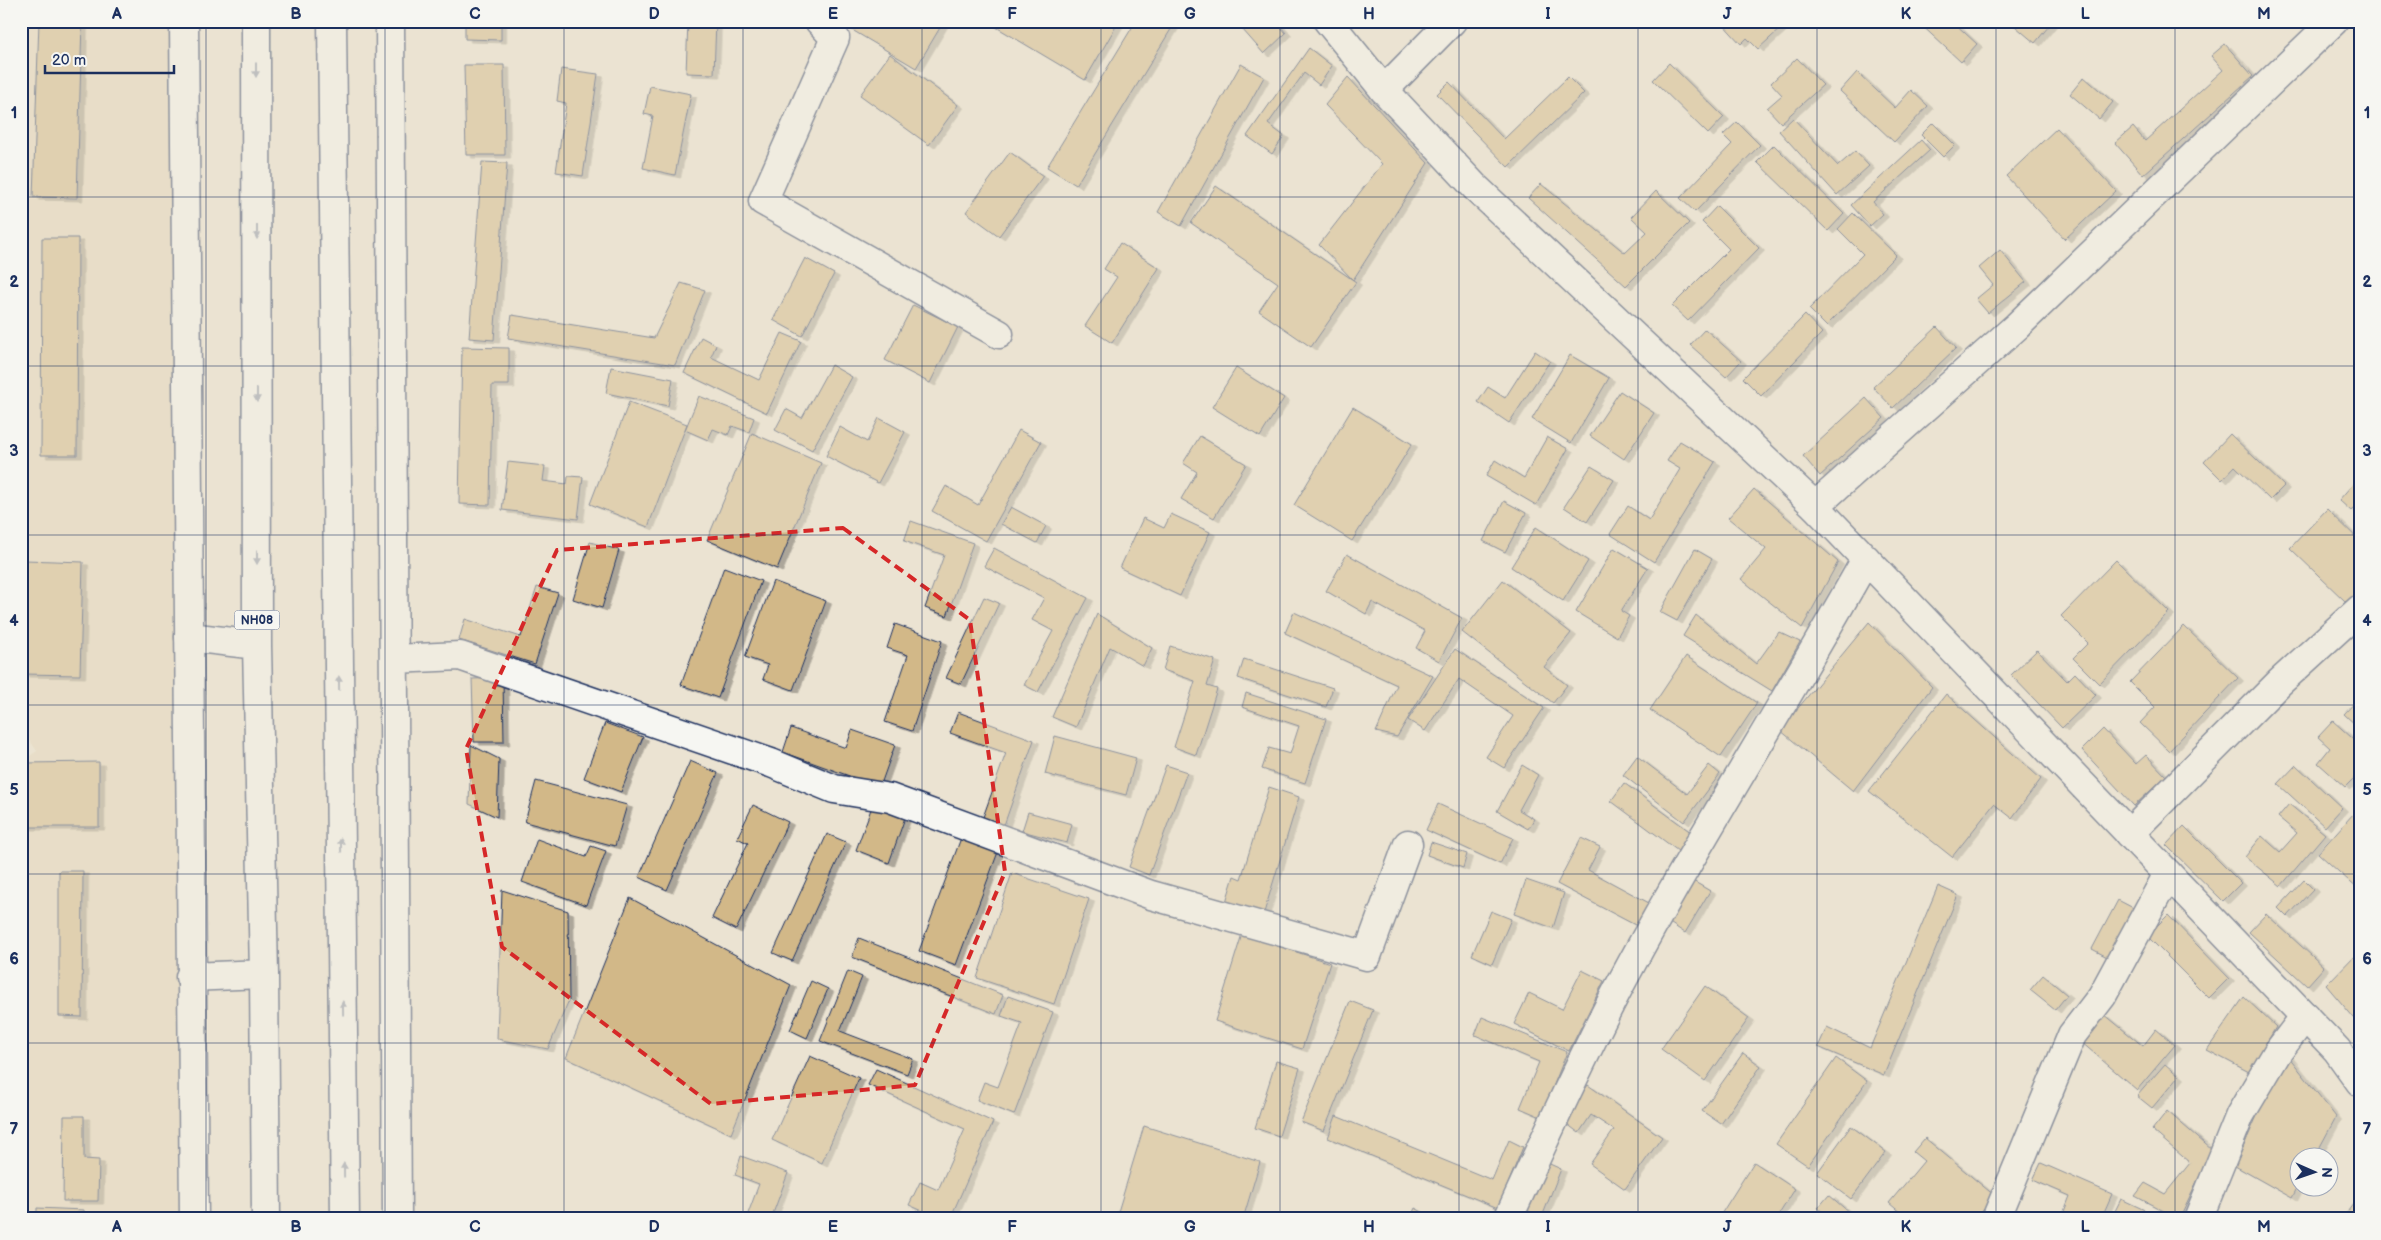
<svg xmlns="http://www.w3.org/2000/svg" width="2381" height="1240" font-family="'Balsamiq Sans',sans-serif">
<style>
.built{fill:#e4d6bc}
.building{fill:#d2b888;stroke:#1b2f5e;filter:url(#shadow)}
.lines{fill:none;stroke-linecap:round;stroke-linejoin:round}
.minor-casing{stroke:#1b2f5e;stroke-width:31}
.tertiary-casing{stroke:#1b2f5e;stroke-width:31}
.trunk-casing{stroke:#1b2f5e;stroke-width:31}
.minor{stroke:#f6f6f2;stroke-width:28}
.tertiary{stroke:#f6f6f2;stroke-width:28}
.trunk{stroke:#f6f6f2;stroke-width:28}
.oneway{fill:#8892a8}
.marked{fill:none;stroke:#d62828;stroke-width:4;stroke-dasharray:10 6;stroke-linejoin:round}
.grid{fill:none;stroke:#1b2f5e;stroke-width:1;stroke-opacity:0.55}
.labels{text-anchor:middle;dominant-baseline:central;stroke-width:5;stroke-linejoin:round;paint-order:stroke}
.shield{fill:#f6f6f2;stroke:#5d6b8a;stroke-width:1}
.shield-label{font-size:12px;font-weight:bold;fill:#1b2f5e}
.neatline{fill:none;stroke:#1b2f5e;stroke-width:2}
.grid-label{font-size:16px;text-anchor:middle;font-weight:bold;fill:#1b2f5e}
</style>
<defs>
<filter id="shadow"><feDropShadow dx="5.5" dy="3" stdDeviation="0" flood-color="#0004"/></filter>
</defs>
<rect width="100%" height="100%" fill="#ebe3d2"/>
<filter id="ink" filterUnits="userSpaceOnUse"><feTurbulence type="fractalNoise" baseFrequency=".02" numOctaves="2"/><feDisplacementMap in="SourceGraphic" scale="10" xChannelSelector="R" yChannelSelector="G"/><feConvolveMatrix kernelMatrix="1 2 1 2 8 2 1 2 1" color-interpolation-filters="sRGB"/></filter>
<g filter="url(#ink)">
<path class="built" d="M21,21H184L194,1219H21V762L37,751L21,728Z"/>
<path class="building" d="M39,21H82L77,198L33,197Z
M465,21H501V40L465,39Z
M688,21H716L714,74L686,73Z
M837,21H897L905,26L907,21H944L916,68Z
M986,21H1069L1072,24L1074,21H1119L1085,80Z
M1136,21H1176L1076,185L1047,167Z
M1235,21H1276L1286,33L1264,54Z
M1720,21H1775L1781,28L1758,49L1747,38L1741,44Z
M1917,21H1952L1977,44L1961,62Z
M2009,21H2053L2035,43Z
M2225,44L2253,76L2143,175L2115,143L2133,127L2145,141L2223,70L2211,56Z
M1309,48L1332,66L1319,85L1304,73L1268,124L1284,136L1272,154L1247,136Z
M890,54L958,105L929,145L860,95Z
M1797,58L1823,85L1781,123L1767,108L1782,95L1771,83Z
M1669,63L1724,117L1708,134L1653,80Z
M1241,64L1264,77L1181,226L1158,212Z
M464,65H504L505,155H466Z
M561,69L598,74L583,176L556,172L566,103L557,101Z
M1857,72L1895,108L1911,90L1928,106L1894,142L1840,91Z
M1348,77L1428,163L1353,280L1319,245L1382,164L1325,105Z
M1568,77L1584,93L1508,167L1437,94L1449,82L1504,139Z
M2084,77L2113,102L2099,119L2070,94Z
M650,86L691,94L675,175L643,168L653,116L644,114Z
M1793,118L1838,166L1855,151L1869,166L1837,195L1779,131Z
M1737,122L1760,145L1695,212L1680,198L1732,144L1723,135Z
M1933,123L1955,145L1943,157L1921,135Z
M2057,128L2116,191L2065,239L2006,176Z
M1921,140L1930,150L1873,202L1883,214L1870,226L1851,205Z
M1774,145L1844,214L1828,231L1757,162Z
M1010,152L1043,176L999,236L966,212Z
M482,162L507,163L494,340L469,338Z
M1541,184L1625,253L1647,232L1631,217L1656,191L1689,223L1626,286L1528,198Z
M1216,186L1356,282L1311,347L1259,311L1278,283L1191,223Z
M1717,206L1759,248L1688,321L1672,306L1729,249L1702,222Z
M1853,213L1896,255L1826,326L1809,309L1863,254L1838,229Z
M42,238H78L77,455H41Z
M1120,243L1159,268L1112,343L1085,326L1117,277L1104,269Z
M2000,250L2026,282L1988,313L1976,299L1993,285L1979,268Z
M805,258L834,274L802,336L773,320Z
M681,283L705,290L675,365L508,338L512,315L654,338Z
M913,305L958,327L930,383L885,360Z
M1805,315L1822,333L1761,396L1743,378Z
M1937,327L1956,348L1893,408L1873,387Z
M1705,329L1741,361L1726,377L1690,345Z
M782,333L801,341L767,413L684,373L701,337L716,345L711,357L759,380Z
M462,347L509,348V385H492L490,505L459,504Z
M1535,351L1550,361L1509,423L1478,402L1488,387L1505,398Z
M1570,355L1609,378L1571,443L1532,419Z
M831,365L852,377L812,450L775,430L786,409L802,418Z
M611,367L673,379L668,406L606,393Z
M1236,368L1284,398L1260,437L1212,407Z
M1620,391L1654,413L1624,459L1590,436Z
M699,396L754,418L749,432L732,426L728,435L713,429L708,440L685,430Z
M1866,398L1884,418L1820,476L1803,456Z
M629,402L687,424L648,527L590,504Z
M1353,407L1412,444L1352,541L1294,505Z
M879,418L905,432L878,483L826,456L840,427L867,442Z
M1019,430L1041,442L986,541L932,511L946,486L978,505Z
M752,433L821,463L777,569L707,540Z
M2230,434L2284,486L2270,500L2235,466L2222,480L2204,462Z
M1200,436L1246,464L1214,518L1181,499L1197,472L1183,463Z
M1547,437L1568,449L1536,505L1486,476L1495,460L1524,478Z
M1680,441L1715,462L1654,562L1610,534L1628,506L1649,520L1680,469L1667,461Z
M508,462L545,466L543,481L567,484L568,476L583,477L578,519L502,510Z
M1591,466L1614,480L1587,522L1564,507Z
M2358,478L2360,480V501L2351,511L2339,500Z
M1754,489L1838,562L1802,628L1741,579L1766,549L1728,518Z
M1504,501L1526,513L1505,552L1483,541Z
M1011,507L1046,526L1037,543L1001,524Z
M2327,509L2360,541V588L2346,602L2290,548Z
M1171,514L1210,532L1180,596L1120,568L1143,518L1164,528Z
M911,521L973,543L947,616L925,608L944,555L904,541Z
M1536,527L1588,561L1563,601L1511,567Z
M590,542L619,550L602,608L573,599Z
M994,548L1088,598L1038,692L1024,685L1053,631L1032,620L1044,598L984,566Z
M1614,548L1648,568L1621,611L1629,616L1617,637L1576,612Z
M1695,549L1712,559L1677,621L1660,612Z
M1347,554L1462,618L1439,661L1416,648L1425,631L1372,602L1366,614L1326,591Z
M25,560L83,562L80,675L23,674Z
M2116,560L2169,612L2099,684L2073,658L2088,643L2061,616Z
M724,567L761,581L718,698L681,685Z
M1503,580L1571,633L1544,667L1567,685L1553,703L1462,632Z
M773,581L826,601L793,690L763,679L768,665L745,657Z
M537,587L558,593L535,664L459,640L465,619L521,637Z
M984,597L999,603L961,684L946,678Z
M1294,612L1433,676L1397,737L1376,732L1397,685L1285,633Z
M1097,614L1152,648L1143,666L1110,647L1076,727L1052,717Z
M1696,615L1756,664L1779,632L1800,642L1772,691L1683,636Z
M1869,622L1932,687L1853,791L1780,730Z
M895,624L942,641L912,731L885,722L908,655L887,648Z
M2184,626L2238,678L2169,751L2140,723L2155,707L2130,682Z
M1170,646L1215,660L1207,686L1217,689L1196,755L1174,747L1195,681L1163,670Z
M1455,649L1544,708L1504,768L1486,757L1513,716L1459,679L1425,731L1408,720Z
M2037,650L2067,681L2075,673L2096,695L2062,728L2011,675Z
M1686,656L1757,703L1721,757L1650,710Z
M1244,659L1333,688L1326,707L1238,678Z
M503,678L504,742H474L472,679Z
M1246,693L1326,719L1305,783L1262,769L1269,748L1290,754L1299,726L1242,707Z
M1946,694L2041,779L2012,818L1994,804L1952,857L1869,791Z
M2360,697V729L2344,714Z
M958,712L1034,740L1003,828L982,820L1006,753L950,733Z
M2333,721L2360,745V772L2345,787L2318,763L2330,748L2318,737Z
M605,723L643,737L621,792L584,778Z
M791,728L846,748L852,730L895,745L880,787L783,752Z
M2103,729L2136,764L2146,755L2166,776L2134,806L2082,750Z
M1055,736L1136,758L1126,795L1045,774Z
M471,745L499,759L497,817L469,804Z
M1637,756L1687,794L1709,765L1720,774L1684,822L1623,775Z
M690,761L718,773L667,890L639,877Z
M99,762V827H26L25,763Z
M1166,765L1187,772L1149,875L1129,867Z
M1522,765L1538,775L1519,810L1534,819L1528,829L1497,811Z
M2296,765L2342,808L2325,827L2278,784Z
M536,781L627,805L615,846L525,822Z
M1624,783L1692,833L1678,851L1611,801Z
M1269,787L1299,797L1263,916L1225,905L1234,876L1241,879Z
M874,801L907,812L889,863L856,850Z
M1438,804L1513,838L1500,864L1426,830Z
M2289,804L2325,834L2281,886L2245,857L2262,836L2280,852L2297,833L2278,817Z
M753,805L788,822L736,930L712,918L748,843L737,838Z
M1028,812L1072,824L1067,843L1022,831Z
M2354,813L2360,819V891L2318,853Z
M2184,826L2241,883L2223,901L2166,845Z
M827,834L846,842L792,961L773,953Z
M961,838L998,852L956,965L919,951Z
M1581,838L1600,847L1588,870L1649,903L1637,926L1557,884Z
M537,839L586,857L591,846L606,851L586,905L522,882Z
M1431,842L1467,854L1463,868L1427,855Z
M59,871H83L82,1017L59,1016Z
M1012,873L1089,899L1054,1004L977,978Z
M1526,880L1564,893L1553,928L1514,914Z
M2304,880L2313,889L2287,917L2278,908Z
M1693,881L1710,891L1685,933L1668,922Z
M1938,886L1958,895L1884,1075L1818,1047L1827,1027L1870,1048Z
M502,890L568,911L569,1000L548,1049L497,1039Z
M630,898L791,985L731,1134L566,1058Z
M2118,900L2137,910L2111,959L2092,949Z
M1491,911L1511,919L1492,964L1472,955Z
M2266,914L2324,967L2307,986L2249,932Z
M2168,915L2229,978L2209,998L2147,936Z
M1242,934L1330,963L1302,1049L1215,1021Z
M859,938L1003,995L996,1014L852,957Z
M2360,950V1025L2326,985Z
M1582,970L1604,981L1569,1051L1514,1024L1529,993L1562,1009Z
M848,971L862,977L840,1031L913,1059L907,1074L820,1041Z
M2043,975L2067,995L2055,1010L2030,990Z
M811,981L828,989L807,1038L790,1030Z
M1705,986L1749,1018L1705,1081L1661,1049Z
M1008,996L1053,1012L1014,1115L977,1100L984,1082L998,1087L1022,1023L1001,1016Z
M2244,997L2276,1027L2249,1072L2207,1050Z
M1350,1001L1373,1010L1324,1131L1301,1122Z
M2104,1014L2143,1046L2156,1029L2175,1045L2137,1090L2081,1042Z
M1482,1017L1567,1052L1541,1117L1520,1108L1539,1062L1475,1035Z
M2285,1052L2336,1117L2314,1158H2298V1186L2292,1198L2235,1166Z
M1743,1053L1761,1066L1721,1124L1702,1111Z
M810,1056L859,1078L822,1163L772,1140Z
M1836,1058L1867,1081L1808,1166L1776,1144Z
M1276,1061L1300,1068L1279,1136L1255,1128Z
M2165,1064L2179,1076L2152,1108L2137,1096Z
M876,1069L993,1122L950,1219H941L909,1205L920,1182L938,1190L965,1129L868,1085Z
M1588,1085L1662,1137L1625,1189L1590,1164L1614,1130L1591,1115L1579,1133L1563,1121Z
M2167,1111L2212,1150L2179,1219L2135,1196L2145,1183L2165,1194L2190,1163L2152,1130Z
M64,1116H84V1159L99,1160L98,1201H63Z
M1336,1116L1492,1180L1509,1140L1523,1147L1498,1208L1328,1138Z
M1144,1126L1260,1162L1243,1219H1129L1117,1215Z
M1851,1126L1886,1152L1851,1199L1817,1173Z
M1925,1138L1995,1196L1976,1219H1908L1889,1203L1924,1161L1913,1152Z
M741,1156L788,1173L771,1219H746L759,1184L735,1175Z
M1543,1161L1561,1169L1542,1217L1523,1209Z
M1754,1162L1795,1189L1776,1219H1718Z
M2041,1163L2112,1194L2101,1219H2061L2070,1196L2033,1180Z
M1829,1195L1857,1219H1830L1818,1208Z
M2359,1196L2360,1219H2349L2345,1215Z
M2121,1199L2164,1219H2111Z
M37,1208L84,1210V1219H37Z
M1415,1208L1436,1219H1410Z"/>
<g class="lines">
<g class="minor-casing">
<path id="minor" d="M184,21L194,1219
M390,21L397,1219
M819,21L835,38L763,201L999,334
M1384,90L1452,21
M1815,506L2017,326L2334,21
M394,659L460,656L771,763L834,789L890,798L1151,895L1367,956L1408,844
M2129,834L2280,682L2360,609
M1508,1219C1544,1141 1579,1063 1619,987C1696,842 1786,703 1866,559
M1996,1219L2072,1035L2102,996L2168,874
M2198,1219L2240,1115L2277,1053L2305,1016"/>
</g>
<g class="tertiary-casing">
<path id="tertiary" d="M1328,21L1384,90L1475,187L1815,506L2337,1050L2360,1082"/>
</g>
<g class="trunk-casing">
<path id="trunk" d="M256,21L257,645L264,974L266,1219
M332,21L345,1219
M189,637L257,645
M190,977L264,974"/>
</g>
<use href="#minor" class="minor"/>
<use href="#tertiary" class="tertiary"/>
<use href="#trunk" class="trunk"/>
</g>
<defs><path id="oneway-solid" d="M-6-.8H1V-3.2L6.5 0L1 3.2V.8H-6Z" transform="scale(1.25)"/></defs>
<g class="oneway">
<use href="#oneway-solid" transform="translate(256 70) rotate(90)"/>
<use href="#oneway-solid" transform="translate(257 232) rotate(90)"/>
<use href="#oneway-solid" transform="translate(257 395) rotate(90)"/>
<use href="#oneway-solid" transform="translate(257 557) rotate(90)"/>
<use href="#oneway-solid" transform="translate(339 683) rotate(-91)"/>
<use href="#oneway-solid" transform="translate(341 845) rotate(-91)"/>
<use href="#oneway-solid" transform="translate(343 1008) rotate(-91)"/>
<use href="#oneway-solid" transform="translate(344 1170) rotate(-91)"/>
</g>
</g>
<path d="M0 0H2381V1240H0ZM843,528L970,620L1005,872L915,1085L711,1104L502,947L466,749L557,550Z" fill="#ebe3d2" fill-opacity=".55" fill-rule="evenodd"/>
<path class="marked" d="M843,528L970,620L1005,872L915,1085L711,1104L502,947L466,749L557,550Z"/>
<path class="grid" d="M206,21V1219M385,21V1219M564,21V1219M743,21V1219M922,21V1219M1101,21V1219M1280,21V1219M1459,21V1219M1638,21V1219M1817,21V1219M1996,21V1219M2175,21V1219M21,197H2360M21,366H2360M21,535H2360M21,705H2360M21,874H2360M21,1043H2360"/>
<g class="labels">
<rect class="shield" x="234.5" y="610.5" width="45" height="19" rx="4"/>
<g class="shield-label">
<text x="257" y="620">NH08</text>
</g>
</g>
<rect width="2381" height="1240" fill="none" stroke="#f6f6f2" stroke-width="55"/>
<g transform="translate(2314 1172) rotate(92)"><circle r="24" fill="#f6f6f2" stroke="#9ea6b7"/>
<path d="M0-4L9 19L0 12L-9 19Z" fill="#1b2f5e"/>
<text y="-8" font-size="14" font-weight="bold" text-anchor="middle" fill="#1b2f5e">N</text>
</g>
<path d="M45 65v8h129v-8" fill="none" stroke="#1b2f5e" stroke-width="2.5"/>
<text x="52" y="65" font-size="15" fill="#1b2f5e" stroke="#f6f6f2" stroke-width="4" paint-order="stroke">20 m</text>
<rect x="28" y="28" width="2326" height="1184" class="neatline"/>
<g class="grid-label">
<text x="117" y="19">A</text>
<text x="296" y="19">B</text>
<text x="475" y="19">C</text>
<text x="654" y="19">D</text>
<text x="833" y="19">E</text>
<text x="1012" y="19">F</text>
<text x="1190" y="19">G</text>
<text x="1369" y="19">H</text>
<text x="1548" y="19">I</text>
<text x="1727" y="19">J</text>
<text x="1906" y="19">K</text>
<text x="2085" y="19">L</text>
<text x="2264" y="19">M</text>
<text x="14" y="118">1</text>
<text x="2367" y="118">1</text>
<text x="14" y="287">2</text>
<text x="2367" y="287">2</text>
<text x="14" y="456">3</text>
<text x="2367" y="456">3</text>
<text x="14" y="626">4</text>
<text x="2367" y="626">4</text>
<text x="14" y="795">5</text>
<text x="2367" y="795">5</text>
<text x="14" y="964">6</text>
<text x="2367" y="964">6</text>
<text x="14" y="1134">7</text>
<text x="2367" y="1134">7</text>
<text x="117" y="1232">A</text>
<text x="296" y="1232">B</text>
<text x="475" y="1232">C</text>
<text x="654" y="1232">D</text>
<text x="833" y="1232">E</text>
<text x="1012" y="1232">F</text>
<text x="1190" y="1232">G</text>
<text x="1369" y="1232">H</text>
<text x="1548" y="1232">I</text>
<text x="1727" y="1232">J</text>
<text x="1906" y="1232">K</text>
<text x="2085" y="1232">L</text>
<text x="2264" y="1232">M</text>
</g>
</svg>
